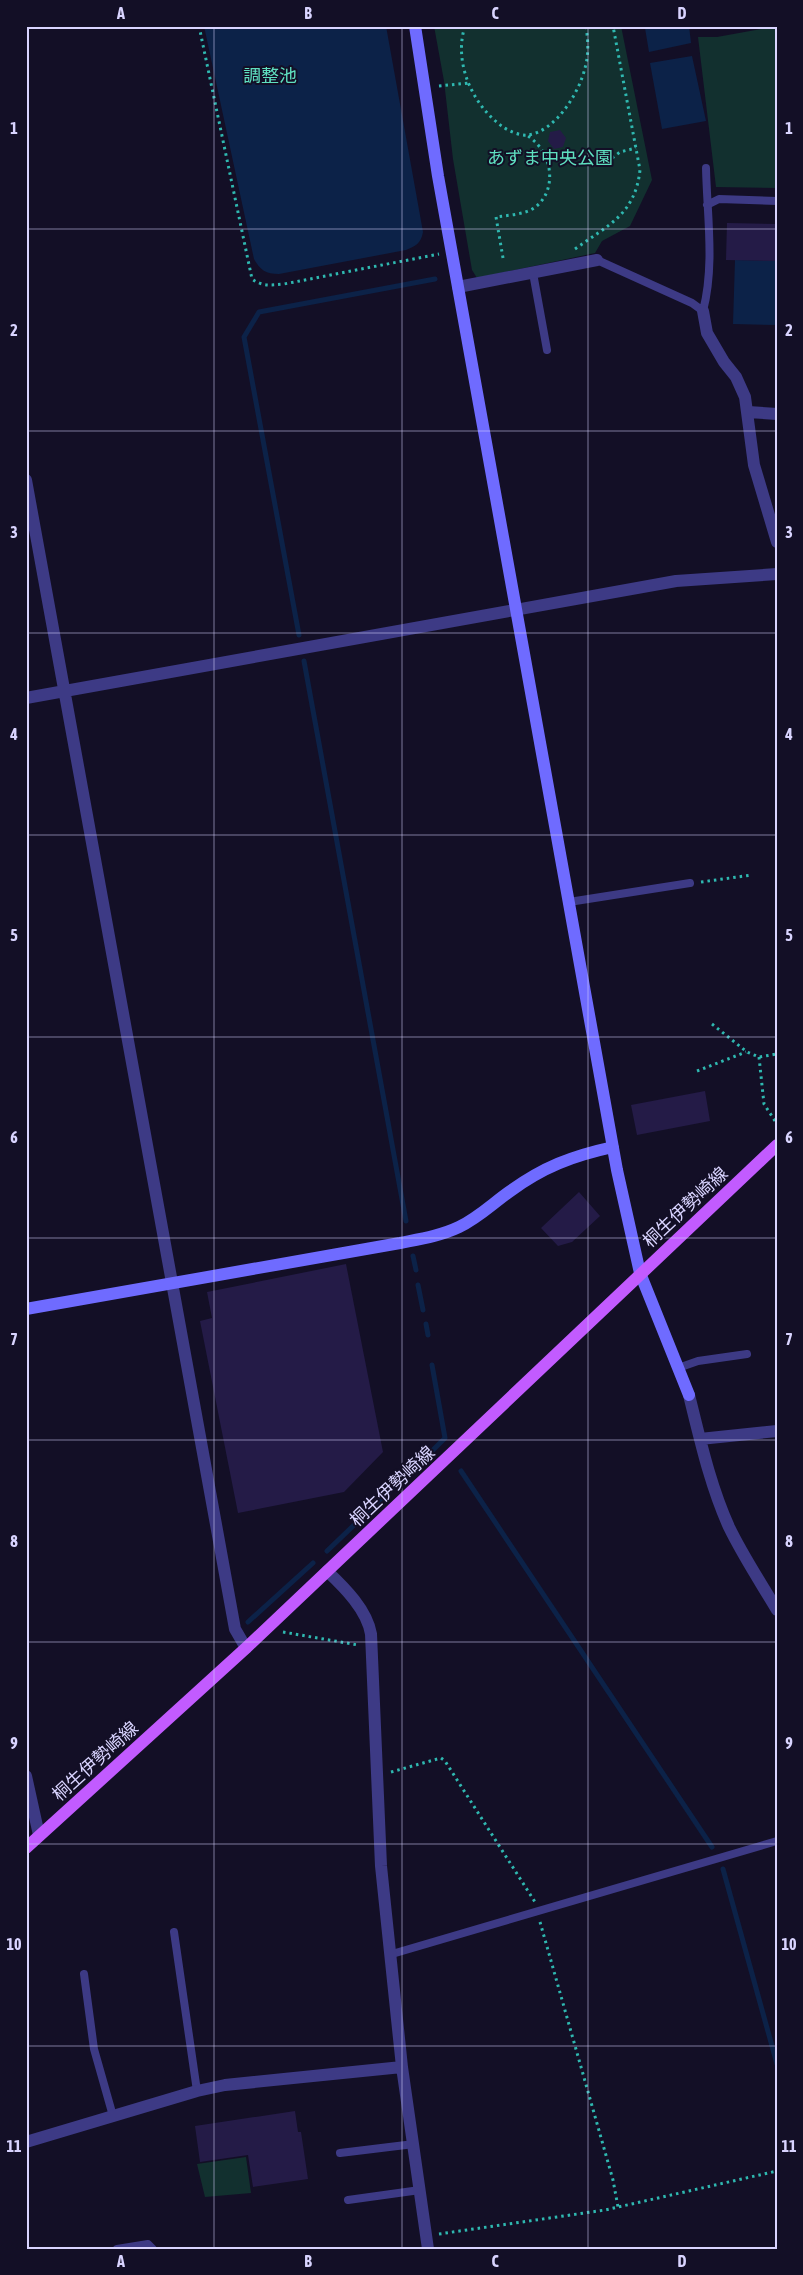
<svg xmlns="http://www.w3.org/2000/svg" width="803" height="2275" font-family="'Asap Condensed','Noto Sans JP',sans-serif">
<style>
.green{fill:#12302f}
.water{fill:#0c2248}
.lines{fill:none;stroke-linecap:round;stroke-linejoin:round}
.stream{stroke:#0c2248;stroke-width:5}
.building{fill:#241b47}
.path{stroke:#2fb8b0;stroke-width:3;stroke-dasharray:2.5 4;stroke-linecap:butt}
.lane{stroke:#3d3a85;stroke-width:8}
.street{stroke:#3d3a85;stroke-width:12}
.secondary{stroke:#6f6bff;stroke-width:12}
.primary{stroke:#c25bff;stroke-width:12}
.grid{fill:none;stroke:#d9d4ff;stroke-width:1;stroke-opacity:0.55}
.labels{text-anchor:middle;dominant-baseline:central;stroke-width:4;stroke-linejoin:round;paint-order:stroke}
.park-label{font-size:18px;fill:#5fe0c0;stroke:#130f26}
.street-label{font-size:18px;fill:#d9d4ff;stroke:#130f26}
.neatline{fill:none;stroke:#d9d4ff;stroke-width:2}
.grid-label{font-size:16px;text-anchor:middle;font-weight:bold;fill:#d9d4ff}
</style>
<rect width="100%" height="100%" fill="#130f26"/>
<path class="green" d="M434,26H621L652,180L630,226L602,241L595,253L477,278L472,270L453,159L444,81Z
M777,26V188L716,187L698,37H717Z
M246,2157L251,2193L205,2197L197,2164Z"/>
<path class="water" d="M204,26H386L423,232C421,243 416,246 406,250L279,274C266,274 260,270 254,259Z
M656,26H689L691,43L649,52L645,28Z
M692,56L706,121L662,129L650,63Z
M735,260L777,261V325L733,324Z"/>
<g class="lines">
<path class="stream" d="M299,635L244,337L259,312L435,279
M304,661L406,1221
M413,1256L416,1270
M418,1285L423,1310
M426,1324L428,1335
M417,1466L445,1438L432,1365
M461,1471L712,1847
M327,1551L400,1481
M248,1622L313,1563
M723,1869L777,2064"/>
</g>
<path class="building" d="M560,130L566,138L563,147L554,149L548,141L550,132Z
M727,223L777,224V261L726,260Z
M705,1091L710,1121L637,1135L631,1105Z
M579,1192L600,1216L572,1242L558,1246L541,1228Z
M346,1264L383,1452L344,1492L238,1513L200,1321L212,1318L207,1292Z
M295,2111L298,2132H301L308,2179L253,2187L248,2155L200,2162L195,2126Z"/>
<g class="lines">
<path class="path" d="M199,26L252,279C263,287 271,285 284,284L439,254
M465,26C453,63 473,106 503,127C509,131 520,136 528,135C556,131 579,93 585,68C589,54 588,40 586,26
M439,86L469,83
M607,162L620,152L636,148
M575,249C608,225 635,215 640,170L613,26
M503,258L496,217C508,215 523,215 534,208C553,195 554,167 541,149C538,144 532,139 527,135
M701,882L752,875
M712,1024L747,1052L759,1057L777,1054
M759,1057L764,1104L777,1124
M697,1071L746,1052
M283,1632L358,1645
M391,1772L441,1758L445,1761L535,1902
M540,1922L613,2180L618,2207
M439,2234L605,2210L777,2171"/>
<path class="lane" d="M707,205L719,199L777,201
M597,260L692,303L703,311C715,265 707,215 706,168
M533,273L547,350
M569,902L690,883
M678,1368L698,1361L747,1354
M174,1932L197,2091
M392,1954L777,1841
M84,1974L94,2049L113,2116
M340,2153L414,2144
M348,2200L420,2190
M117,2249L148,2244L153,2249"/>
<path class="street" d="M458,287L597,260
M703,311L707,333L724,362L736,377L745,397L754,465L777,542
M748,412L777,414
M26,480L235,1629L246,1648
M26,698L676,581L777,574
M689,1395C700,1439 710,1485 729,1527C743,1556 761,1583 777,1610
M700,1439L777,1431
M327,1571C345,1588 367,1610 371,1634L381,1866L402,2067L428,2249
M26,1776L39,1835
M26,2142L197,2091L225,2085L402,2067"/>
<path class="secondary" d="M415,26L438,176L617,1170L640,1273L689,1395
M26,1309L400,1243C420,1239 440,1236 459,1227C478,1218 492,1204 509,1192C543,1167 572,1156 613,1147"/>
<path class="primary" d="M26,1848L246,1648L777,1145"/>
</g>
<path class="grid" d="M214,26V2249M402,26V2249M588,26V2249M26,229H777M26,431H777M26,633H777M26,835H777M26,1037H777M26,1238H777M26,1440H777M26,1642H777M26,1844H777M26,2046H777"/>
<g class="labels">
<g class="park-label">
<text x="270" y="75">調整池</text>
<text x="550" y="157">あずま中央公園</text>
</g>
<g class="street-label">
<text transform="translate(685 1207) rotate(-43)">桐生伊勢崎線</text>
<text transform="translate(392 1486) rotate(-43)">桐生伊勢崎線</text>
<text transform="translate(95 1761) rotate(-42)">桐生伊勢崎線</text>
</g>
</g>
<rect width="803" height="2275" fill="none" stroke="#130f26" stroke-width="55"/>
<rect x="28" y="28" width="748" height="2220" class="neatline"/>
<g class="grid-label">
<text x="121" y="19">A</text>
<text x="308" y="19">B</text>
<text x="495" y="19">C</text>
<text x="682" y="19">D</text>
<text x="14" y="134">1</text>
<text x="789" y="134">1</text>
<text x="14" y="336">2</text>
<text x="789" y="336">2</text>
<text x="14" y="538">3</text>
<text x="789" y="538">3</text>
<text x="14" y="740">4</text>
<text x="789" y="740">4</text>
<text x="14" y="941">5</text>
<text x="789" y="941">5</text>
<text x="14" y="1143">6</text>
<text x="789" y="1143">6</text>
<text x="14" y="1345">7</text>
<text x="789" y="1345">7</text>
<text x="14" y="1547">8</text>
<text x="789" y="1547">8</text>
<text x="14" y="1749">9</text>
<text x="789" y="1749">9</text>
<text x="14" y="1950">10</text>
<text x="789" y="1950">10</text>
<text x="14" y="2152">11</text>
<text x="789" y="2152">11</text>
<text x="121" y="2267">A</text>
<text x="308" y="2267">B</text>
<text x="495" y="2267">C</text>
<text x="682" y="2267">D</text>
</g>
</svg>
